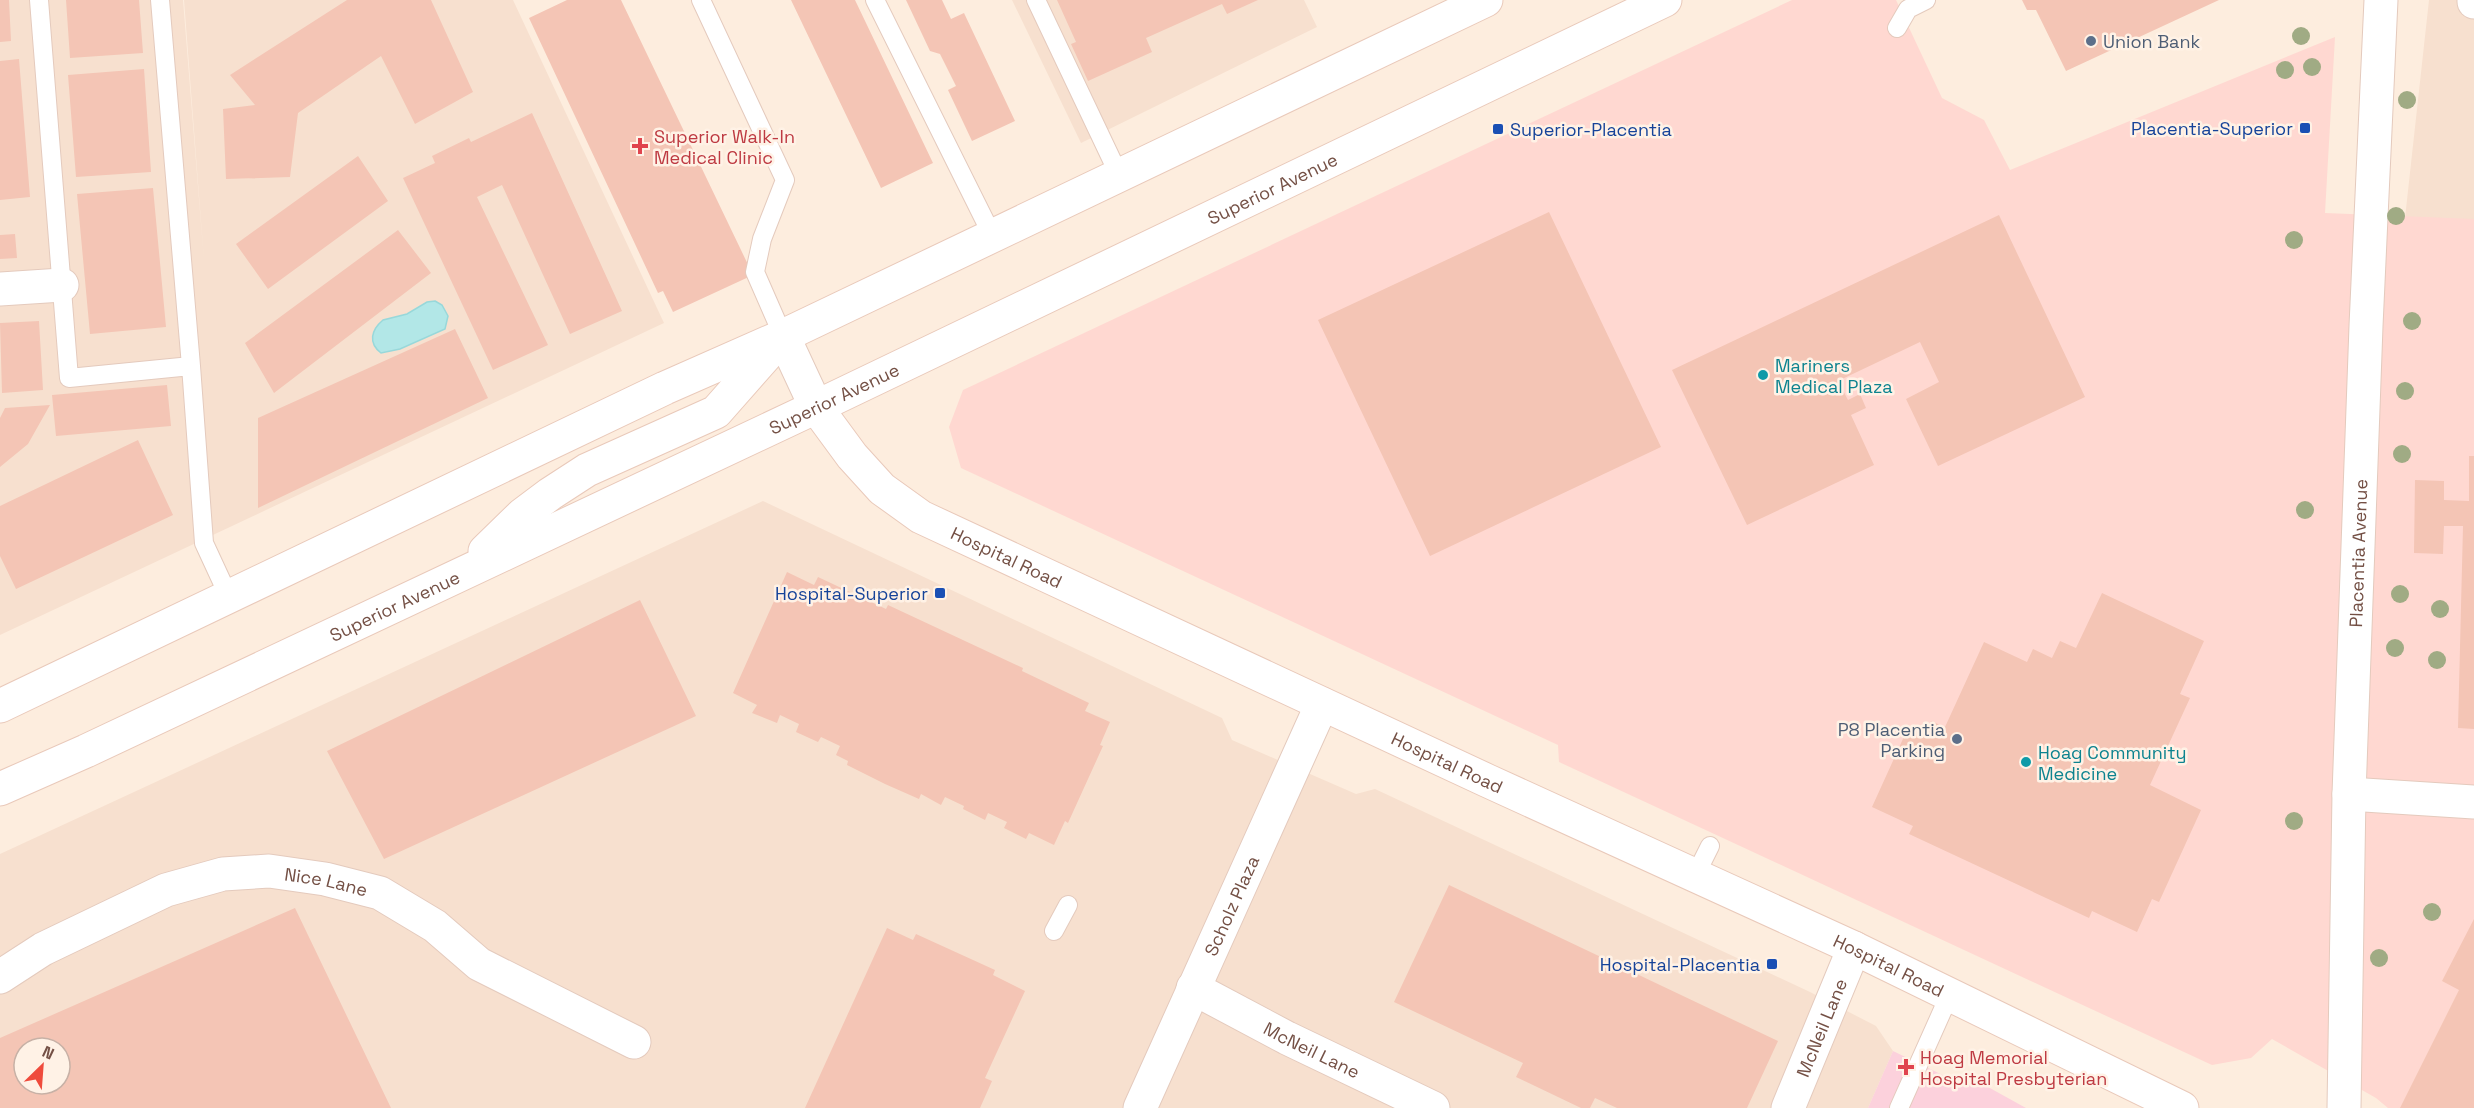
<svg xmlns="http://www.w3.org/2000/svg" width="2474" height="1108" font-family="'Space Grotesk',sans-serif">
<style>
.residential{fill:#f7e0cf;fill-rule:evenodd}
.commercial{fill:#ffd8d1}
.medical{fill:#fcd1dc}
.water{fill:#b2e7e7;stroke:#98d8da;stroke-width:1.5}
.building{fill:#f4c5b5;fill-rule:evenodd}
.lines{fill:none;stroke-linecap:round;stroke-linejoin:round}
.service-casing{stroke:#e4cabd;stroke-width:20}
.minor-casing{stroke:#e4cabd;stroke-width:35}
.tertiary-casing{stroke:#e4cabd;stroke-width:35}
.secondary-casing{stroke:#e9c9ba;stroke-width:35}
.service{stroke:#fff;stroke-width:18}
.minor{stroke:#fff;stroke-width:33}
.tertiary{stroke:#fff;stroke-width:33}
.secondary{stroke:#fff;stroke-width:33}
.tree{fill:#a0ab84}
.service-dot{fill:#5c6f8a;stroke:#fff2e6;stroke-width:2}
.transit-dot{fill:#1a4fb4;stroke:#fff2e6;stroke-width:2}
.health-dot{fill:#e0444e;stroke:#fff2e6;stroke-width:2}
.culture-dot{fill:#0f9aa8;stroke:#fff2e6;stroke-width:2}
.labels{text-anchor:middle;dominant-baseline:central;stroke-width:5;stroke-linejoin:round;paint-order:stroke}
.service-label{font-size:18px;fill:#4e5e75;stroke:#fff2e6;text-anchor:start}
.transit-label{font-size:18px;fill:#164399;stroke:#fff2e6;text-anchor:end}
.health-label{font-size:18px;fill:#be3a42;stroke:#fff2e6;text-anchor:start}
.street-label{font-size:18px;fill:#745045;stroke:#fff2e6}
.culture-label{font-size:18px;fill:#0d838f;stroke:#fff2e6;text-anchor:start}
</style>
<rect width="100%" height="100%" fill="#fdedde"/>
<path class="residential" d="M0,0H183L204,261L184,0H513L664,323L0,635Z
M1012,0H1304L1317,27L1081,143Z
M2429,0H2474V220L2405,218Z
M763,501L1222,718L1232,740L1356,794L1375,789L1810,992L1876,1026L1893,1051L1868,1108H0V854ZM24,1048H60V1084H24Z"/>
<path class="commercial" d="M1792,0H1896L1942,98L1984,120L2010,170L2335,37L2325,213L2474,219V1108H2388L2376,1098L2272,1039L2251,1058L2212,1065L1559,762L1558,745L961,468L949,427L963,390Z"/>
<path class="medical" d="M1893,1051L1957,1082L1988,1087L2026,1108H1868Z"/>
<path class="water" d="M435,301L442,305L448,316L445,329L400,349L381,353C368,343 371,330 383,320L407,314L427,302Z"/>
<path class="building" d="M0,0H9L11,41L0,42Z
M66,0H139L143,53L70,58Z
M347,0H431L473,92L415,124L381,56L298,113L290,177L226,179L223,109L255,105L230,75Z
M567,0H621L753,275L673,312L663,291L658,293L529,18Z
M791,0H855L933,163L881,188Z
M906,0H942L951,19L964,13L1015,121L972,141L948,90L956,86L940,54L930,51Z
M1057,0H1258L1227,14L1222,4L1146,38L1152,52L1088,81L1071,44L1076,42Z
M2022,0H2219L2066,71L2036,10H2027Z
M19,59L30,197L0,200V61Z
M144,69L151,172L76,177L68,75Z
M532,113L622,311L570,334L502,185L477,197L548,345L493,370L403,178L435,163L432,156L469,138L471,142Z
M358,156L388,201L268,289L236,244Z
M153,188L166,327L90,334L77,194Z
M1549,212L1661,447L1430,556L1318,320Z
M1999,215L2085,397L1938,466L1906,399L1939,382L1920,342L1838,381L1848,400L1860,394L1866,408L1851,415L1874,465L1747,525L1672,370Z
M398,230L431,273L274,393L245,343Z
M15,234L17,258L0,259V235Z
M39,321L43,390L2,393L0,323Z
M455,329L488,398L258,508V418Z
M167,385L171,426L56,436L52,395Z
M50,405L28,444L0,467V418L5,408Z
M138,440L173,515L16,589L0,556V506Z
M2469,456H2474V729L2458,728L2463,526H2444L2443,554L2414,553L2415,480L2444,481V500L2469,501Z
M787,572L814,585L818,577L886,609L888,605L1023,668L1022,671L1089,703L1085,711L1110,722L1100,745L1103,746L1068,823L1065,821L1054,845L1029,833L1026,839L1004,828L1007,822L988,813L985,820L963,809L964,806L945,797L941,805L921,794L919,799L885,784L847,765L848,761L836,755L840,746L821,737L818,742L796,732L799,724L780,715L777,723L752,713L757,705L733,693Z
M2102,593L2204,641L2180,694L2190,698L2150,785L2201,810L2159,902L2152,899L2137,932L2092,911L2089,918L1909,834L1913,826L1872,807L1907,730L1923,738L1931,721L1945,727L1984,642L2027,662L2033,649L2052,658L2060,641L2076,648Z
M640,600L696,716L384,859L327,751Z
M1449,885L1778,1041L1747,1108H1617L1595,1098L1590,1108H1581L1516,1077L1523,1063L1394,1002Z
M295,908L391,1108H0V1038ZM24,1048H60V1084H24Z
M2474,919V1108H2400L2459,990L2442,981Z
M887,928L913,940L916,934L995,970L993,975L1025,991L985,1078L992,1081L980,1108H805Z"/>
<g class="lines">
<g class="service-casing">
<path id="service" d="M39,0L69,378L191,366
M160,0L191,366L204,543L229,597
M701,0L785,180L762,239L755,272L783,336
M875,0L992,235
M1036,0L1119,175
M1897,28L1908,9L1926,0
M1695,876L1710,846
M1054,931L1068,905
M1899,1108L1949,996"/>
</g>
<g class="minor-casing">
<g id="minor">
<path d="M2474,0V2"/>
<path d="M0,289L62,285"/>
<path d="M2349,794L2474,802"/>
<path id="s1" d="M0,977L43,949L166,890L223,874L269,871L325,879L380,893L435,926L479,964L634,1042"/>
<path id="s2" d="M1193,988L1287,1038L1433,1108"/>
<path id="s3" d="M1140,1108L1322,704"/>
<path id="s4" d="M1788,1108L1854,948"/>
</g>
</g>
<g class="tertiary-casing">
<g id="tertiary">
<path d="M783,336L816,407"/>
<path id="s5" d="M2344,1108L2349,794L2366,326L2381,0"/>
</g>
</g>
<g class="secondary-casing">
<g id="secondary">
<path id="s6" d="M816,407L852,456L882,489L921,517L1488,781L1854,948L2182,1108"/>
<path d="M485,551L522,515L550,494L587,470L716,412L776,344"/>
<path d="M0,706L665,388L783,336L1486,0"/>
<path id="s7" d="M0,789L86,751L816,407L1665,0"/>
</g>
</g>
<use href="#service" class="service"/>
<use href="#minor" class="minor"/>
<use href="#tertiary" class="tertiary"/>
<use href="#secondary" class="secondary"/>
</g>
<g class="tree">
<circle cx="2301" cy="36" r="9"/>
<circle cx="2312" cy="67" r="9"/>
<circle cx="2285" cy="70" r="9"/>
<circle cx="2407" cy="100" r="9"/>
<circle cx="2396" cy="216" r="9"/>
<circle cx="2294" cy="240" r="9"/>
<circle cx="2412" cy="321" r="9"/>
<circle cx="2405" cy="391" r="9"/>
<circle cx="2402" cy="454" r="9"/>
<circle cx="2305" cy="510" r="9"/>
<circle cx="2400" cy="594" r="9"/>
<circle cx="2440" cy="609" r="9"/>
<circle cx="2395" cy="648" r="9"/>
<circle cx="2437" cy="660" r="9"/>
<circle cx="2294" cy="821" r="9"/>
<circle cx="2432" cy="912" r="9"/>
<circle cx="2379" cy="958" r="9"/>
</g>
<g class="service-dot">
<circle cx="2091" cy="41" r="6"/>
<circle cx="1957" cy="739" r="6"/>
</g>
<g class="transit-dot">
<rect x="2299" y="122" width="12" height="12" rx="3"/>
<rect x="1492" y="123" width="12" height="12" rx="3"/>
<rect x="934" y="587" width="12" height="12" rx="3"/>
<rect x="1766" y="958" width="12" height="12" rx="3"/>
</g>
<g class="health-dot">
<path d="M637 137h6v6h6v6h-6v6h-6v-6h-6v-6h6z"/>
<path d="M1903 1058h6v6h6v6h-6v6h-6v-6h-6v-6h6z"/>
</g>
<g class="culture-dot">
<circle cx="1763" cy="375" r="6"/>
<circle cx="2026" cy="762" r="6"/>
</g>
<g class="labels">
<g class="service-label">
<text x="2103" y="41">Union Bank</text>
<text x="1945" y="729" text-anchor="end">P8 Placentia<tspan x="1945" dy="21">Parking</tspan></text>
</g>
<g class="transit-label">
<text x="2293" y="128">Placentia-Superior</text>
<text x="1510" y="129" text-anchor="start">Superior-Placentia</text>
<text x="928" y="593">Hospital-Superior</text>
<text x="1760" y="964">Hospital-Placentia</text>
</g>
<g class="health-label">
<text x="654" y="136">Superior Walk-In<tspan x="654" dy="21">Medical Clinic</tspan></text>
<text x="1920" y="1057">Hoag Memorial<tspan x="1920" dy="21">Hospital Presbyterian</tspan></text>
</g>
<g class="street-label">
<text stroke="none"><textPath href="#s7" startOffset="1407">Superior Avenue</textPath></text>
<text stroke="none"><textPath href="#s7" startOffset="921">Superior Avenue</textPath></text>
<text stroke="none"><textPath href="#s5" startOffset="555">Placentia Avenue</textPath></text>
<text stroke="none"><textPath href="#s6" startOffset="248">Hospital Road</textPath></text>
<text stroke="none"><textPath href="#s7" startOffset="435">Superior Avenue</textPath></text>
<text stroke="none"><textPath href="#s6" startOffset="734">Hospital Road</textPath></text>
<text stroke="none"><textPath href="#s1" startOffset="351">Nice Lane</textPath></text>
<text stroke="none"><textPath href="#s3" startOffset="222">Scholz Plaza</textPath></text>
<text stroke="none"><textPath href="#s6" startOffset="1220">Hospital Road</textPath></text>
<text stroke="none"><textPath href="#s4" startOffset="87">McNeil Lane</textPath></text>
<text stroke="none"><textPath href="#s2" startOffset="134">McNeil Lane</textPath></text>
</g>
<g class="culture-label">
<text x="1775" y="365">Mariners<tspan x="1775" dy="21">Medical Plaza</tspan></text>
<text x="2038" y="752">Hoag Community<tspan x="2038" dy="21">Medicine</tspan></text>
</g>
</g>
<g transform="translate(42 1066) rotate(25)"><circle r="28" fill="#fff2e6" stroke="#c7b1a6" stroke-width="1.5"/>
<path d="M0-4.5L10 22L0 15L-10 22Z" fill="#ef4b3c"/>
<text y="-9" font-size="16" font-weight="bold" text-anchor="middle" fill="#745045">N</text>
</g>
</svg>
